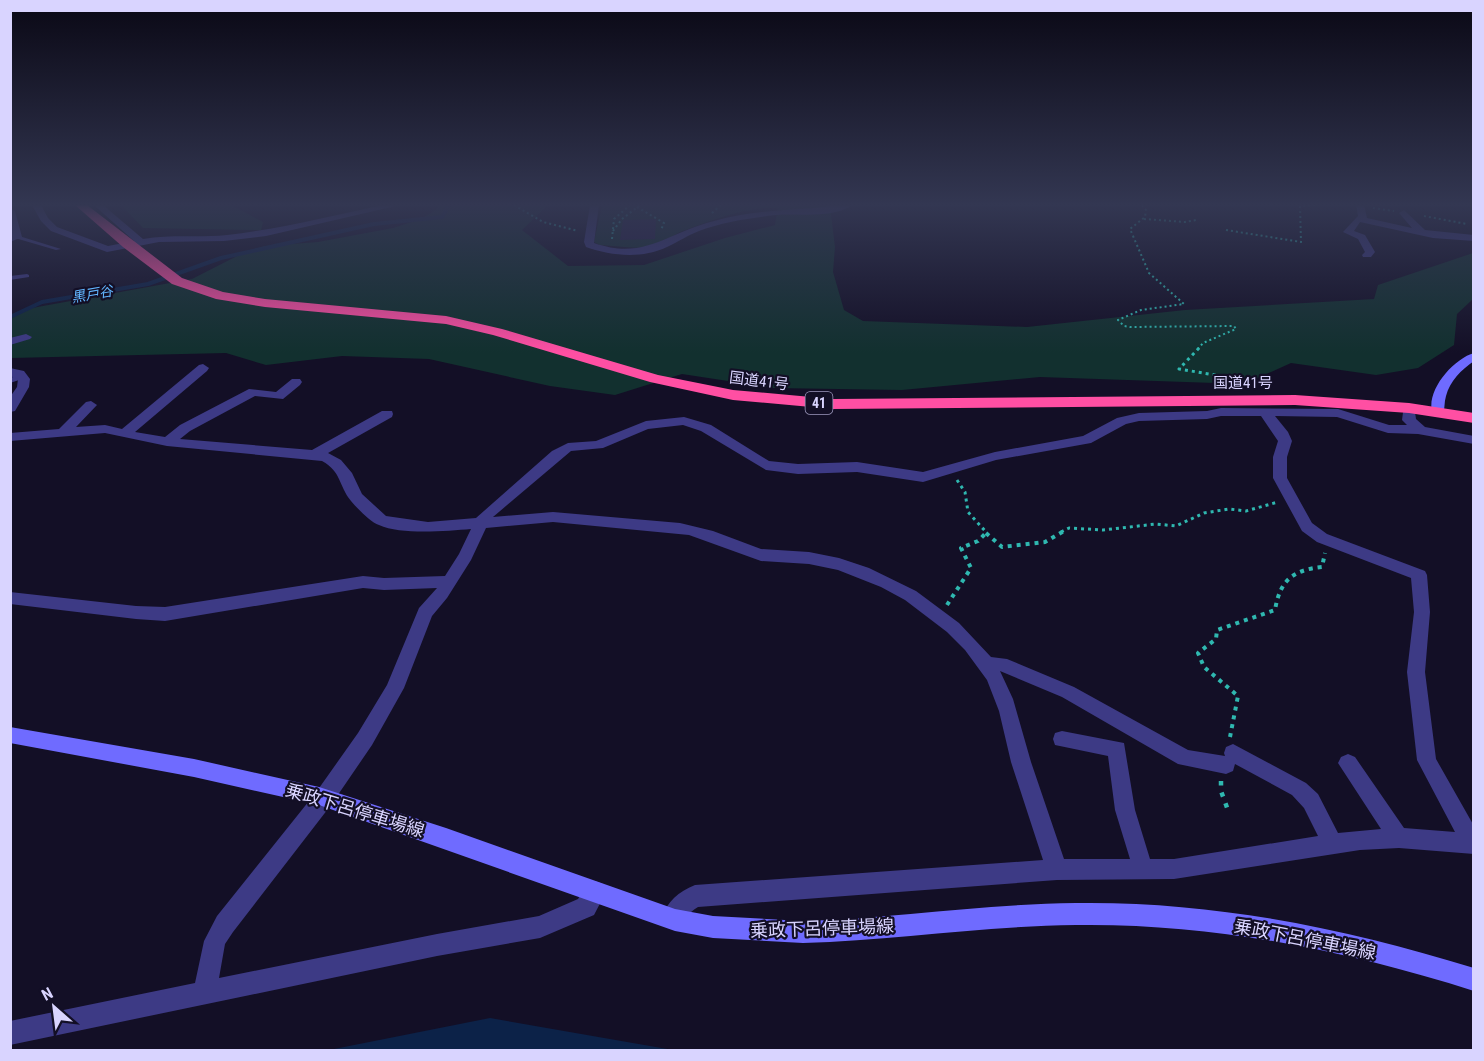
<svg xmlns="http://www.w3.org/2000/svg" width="1484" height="1061" font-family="'Roboto Condensed','Noto Sans JP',sans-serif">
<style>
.green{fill:#12302f}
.water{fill:#0c2248}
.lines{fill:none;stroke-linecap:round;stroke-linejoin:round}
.stream{stroke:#0c2248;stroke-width:4}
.building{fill:#241b47}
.path-far3{stroke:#2fb8b0;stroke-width:2;stroke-dasharray:2 3;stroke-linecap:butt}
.path-far2{stroke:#2fb8b0;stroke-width:3;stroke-dasharray:3 4;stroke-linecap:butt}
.path-far1{stroke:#2fb8b0;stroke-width:4;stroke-dasharray:4 5;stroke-linecap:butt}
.path{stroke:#2fb8b0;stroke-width:4.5;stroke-dasharray:4.5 7;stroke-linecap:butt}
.lane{fill:#3d3a85;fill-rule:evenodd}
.street{fill:#3d3a85;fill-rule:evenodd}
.secondary{fill:#6f6bff;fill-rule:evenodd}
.highway{fill:#ff4fa3;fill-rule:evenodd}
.labels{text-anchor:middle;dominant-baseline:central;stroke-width:4.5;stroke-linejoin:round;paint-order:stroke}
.far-water-label{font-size:14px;font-style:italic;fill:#62b6ff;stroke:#130f26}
.shield{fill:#130f26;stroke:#9e99be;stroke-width:1.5}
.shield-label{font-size:14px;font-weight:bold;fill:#d9d4ff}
.street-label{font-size:15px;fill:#d9d4ff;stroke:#130f26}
.near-street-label{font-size:18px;fill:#d9d4ff;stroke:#130f26}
</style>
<rect width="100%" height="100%" fill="#130f26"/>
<path class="green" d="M121,205H231L263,222L261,230L143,228Z
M438,205H548L522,230L568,266L644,265L725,238L775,225L778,208C747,206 709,221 680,232C673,235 667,241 660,244C641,251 620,246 600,245L594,242L602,205H839L831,214L835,247L833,272L844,310L863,321L1027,327L1185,310L1374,299L1378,285L1473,253V299L1457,314L1454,345L1418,368L1376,375L1291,363L1244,384L1040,377L902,390L773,388L682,374L615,395L550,386L429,359L342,356L266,365L226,353L11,358V318L32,308L192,279L243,253L265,246L318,242L393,228L421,219L437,209Z"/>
<path class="water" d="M490,1018L673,1050H329Z"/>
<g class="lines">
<path class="stream" d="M10,317L42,302L148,284L221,258L374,224L442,217L449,205"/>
</g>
<path class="building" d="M656,219L655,239L620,240L623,220Z"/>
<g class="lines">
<path class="path-far3" d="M514,205L543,222L578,231
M1142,205L1146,210L1145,217L1130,229L1149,273L1184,304L1141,310L1118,320L1124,326L1130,327L1234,326L1236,329L1203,343L1198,349
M637,207L664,223L661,230
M1373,208L1394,211
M712,213L721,205
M1424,216L1467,224
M1144,219L1185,222L1196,220
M1226,230L1301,242L1300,206L1315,205
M613,231L622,219L640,205
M612,239L614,219L630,205"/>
<path class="path-far2" d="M1199,348L1179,369L1227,377L1254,387
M957,480L965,492L968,512L986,532
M1061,532L1069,528L1103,530L1156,524L1176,526L1204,513L1229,509L1246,511L1278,502"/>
<path class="path-far1" d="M986,533L1002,547L1045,542L1064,531
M947,605L971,568L961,548L978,541L986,533L984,531
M1230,737L1238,696L1204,667L1198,653L1216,639L1217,630L1275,610C1280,580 1293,570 1322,567L1325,553"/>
<path class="path" d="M1221,781V791L1229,813"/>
<path class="lane" d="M15,236H19L61,249L56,250L15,238Z
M27,274L29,275V277L10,280V276Z
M22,374L26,376L25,378L10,383V378Z"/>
<path class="street" d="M32,205H41L48,218L57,227L108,246L134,241L94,205H103L143,239C171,234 199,238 227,235C280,229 331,216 383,205H400L266,236L224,241L159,242L107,252L51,231L41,221Z
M590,205H599L594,243C645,261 668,232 714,221C747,212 780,210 815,208C827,207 839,204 852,205C833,219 798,213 776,215C750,218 723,222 699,231C688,235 678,242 667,247C642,259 611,256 586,247L584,242Z
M1356,205H1364L1367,218L1412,228L1399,213L1404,210L1425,230L1474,235V241L1433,238L1360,222L1354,231L1365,235L1375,252L1371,257H1363L1362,255L1365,252L1358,239L1343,232L1358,216Z
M10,208L15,211L22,237L10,242Z
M26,334L32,337L30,339L10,345V338Z
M203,364L209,368L207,371L135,432L165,437L180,425L249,389L276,392L292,379H300L302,382L300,385L283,399L255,396L190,431L180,439L312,450L382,411H392L393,414L392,417L328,453L341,460L352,473L362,494L386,516L428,522L476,518L552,451L568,443L596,441L646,421L684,417L711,425L769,461L798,464L857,462L923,472L995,452L1083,436L1117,418L1139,413L1207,411L1221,408L1338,409L1389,425H1407L1402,420L1404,405H1414L1416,419L1425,427L1474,436V444L1418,434L1388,433L1337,417L1275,416L1288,432L1292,441L1287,457V478L1312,523L1327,534L1425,571L1427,575L1430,612L1425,672L1436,759L1474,826V854L1399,848L1360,850L1174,879L1057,880L698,907C687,913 683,924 672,929L664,926L661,918C668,901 678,892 695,885L1043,860L1011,762L999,711L987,680L965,650L947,632L905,600L881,587L838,570L809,564L761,561L689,535L553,522L486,528L471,560L447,598L432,616L404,688L372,745L331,805L233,932L225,944L219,978L437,934L539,916L578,899L587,884L595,881L603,884L606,892L594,915L540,938L437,956L10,1045V1021L195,983L204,941L217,916L317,791L358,733L387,685L419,608L437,588L384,590L363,588L165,621L136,619L10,604V592L136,606L165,607L363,576L384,578L445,576L459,554L471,529C446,531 401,535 379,525C370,522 357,508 351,501C338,485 342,472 322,461L167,446L105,433L10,441V433L59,429L86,402L91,401L97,405L76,427L105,425L122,429L199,365ZM1221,416H1261L1278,441L1273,457V478L1302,531L1317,542L1411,578L1414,612L1407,672L1417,760L1455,832L1404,828L1355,757L1348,754L1341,757L1338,763L1381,829L1338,833L1318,794L1306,783L1233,744L1226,747L1224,753L1225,756L1188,750L1074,687L1007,659L991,657L959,623L916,591L869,568L839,558L809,552L761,549L713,531L680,523L553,512L493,517L571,451L603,448L648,429L683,425L701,431L766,470L798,474L857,472L923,482L996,460L1091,443L1126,424L1139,421L1207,419ZM1000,671L1062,697L1178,764L1226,774L1233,771L1235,764L1292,795L1304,808L1318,836L1174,859H1150L1135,810L1124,743L1062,731L1055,733L1053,739L1055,745L1108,756L1115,810L1130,859H1064L1031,762L1013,699Z
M10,368L24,371L30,379L29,387L15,411L10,412V397L17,387L18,379L10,376Z"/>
<path class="secondary" d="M1474,353V361C1461,370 1450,381 1446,396C1444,402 1445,409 1443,415H1433C1424,392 1453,359 1474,353Z
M10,727L194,759L319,787L446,828L675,909L713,916L803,921C894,918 985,904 1076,903C1212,901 1344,928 1474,968V991C1344,950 1212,923 1076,925C985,926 894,940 803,943L713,938L675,931L319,805L194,777L10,743Z"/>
<path class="highway" d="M75,205H87L182,278L223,292L265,299L446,316L502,329L658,375L733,390L833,399L1295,395L1409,403L1474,413V423L1409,413L1295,405L833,409L733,400L650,382L493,335L446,324L265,307L216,299L172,284L123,247Z"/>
</g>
<linearGradient id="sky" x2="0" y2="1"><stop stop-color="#0a0815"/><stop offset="0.58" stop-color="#333752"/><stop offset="1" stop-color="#333752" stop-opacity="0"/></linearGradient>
<rect width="1484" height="353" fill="url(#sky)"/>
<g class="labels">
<g class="far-water-label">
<text transform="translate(92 294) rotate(-10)">黒戸谷</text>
</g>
<rect class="shield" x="805.5" y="392" width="27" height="22" rx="4.5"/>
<g class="shield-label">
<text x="819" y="403">41</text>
</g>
<g class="street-label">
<text transform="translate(759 381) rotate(7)">国道41号</text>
<text x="1243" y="383">国道41号</text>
</g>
<g class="near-street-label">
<text transform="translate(355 810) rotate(17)">乗政下呂停車場線</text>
<text transform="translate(822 928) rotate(-2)">乗政下呂停車場線</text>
<text transform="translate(1305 939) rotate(11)">乗政下呂停車場線</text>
</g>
</g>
<rect width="1484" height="1061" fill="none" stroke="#d9d4ff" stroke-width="24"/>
<g transform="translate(54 1007) rotate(332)" stroke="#130f26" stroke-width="4.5" paint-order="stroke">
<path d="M0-4.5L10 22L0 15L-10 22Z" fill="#d9d4ff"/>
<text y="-9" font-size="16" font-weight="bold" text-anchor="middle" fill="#d9d4ff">N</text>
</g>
</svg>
